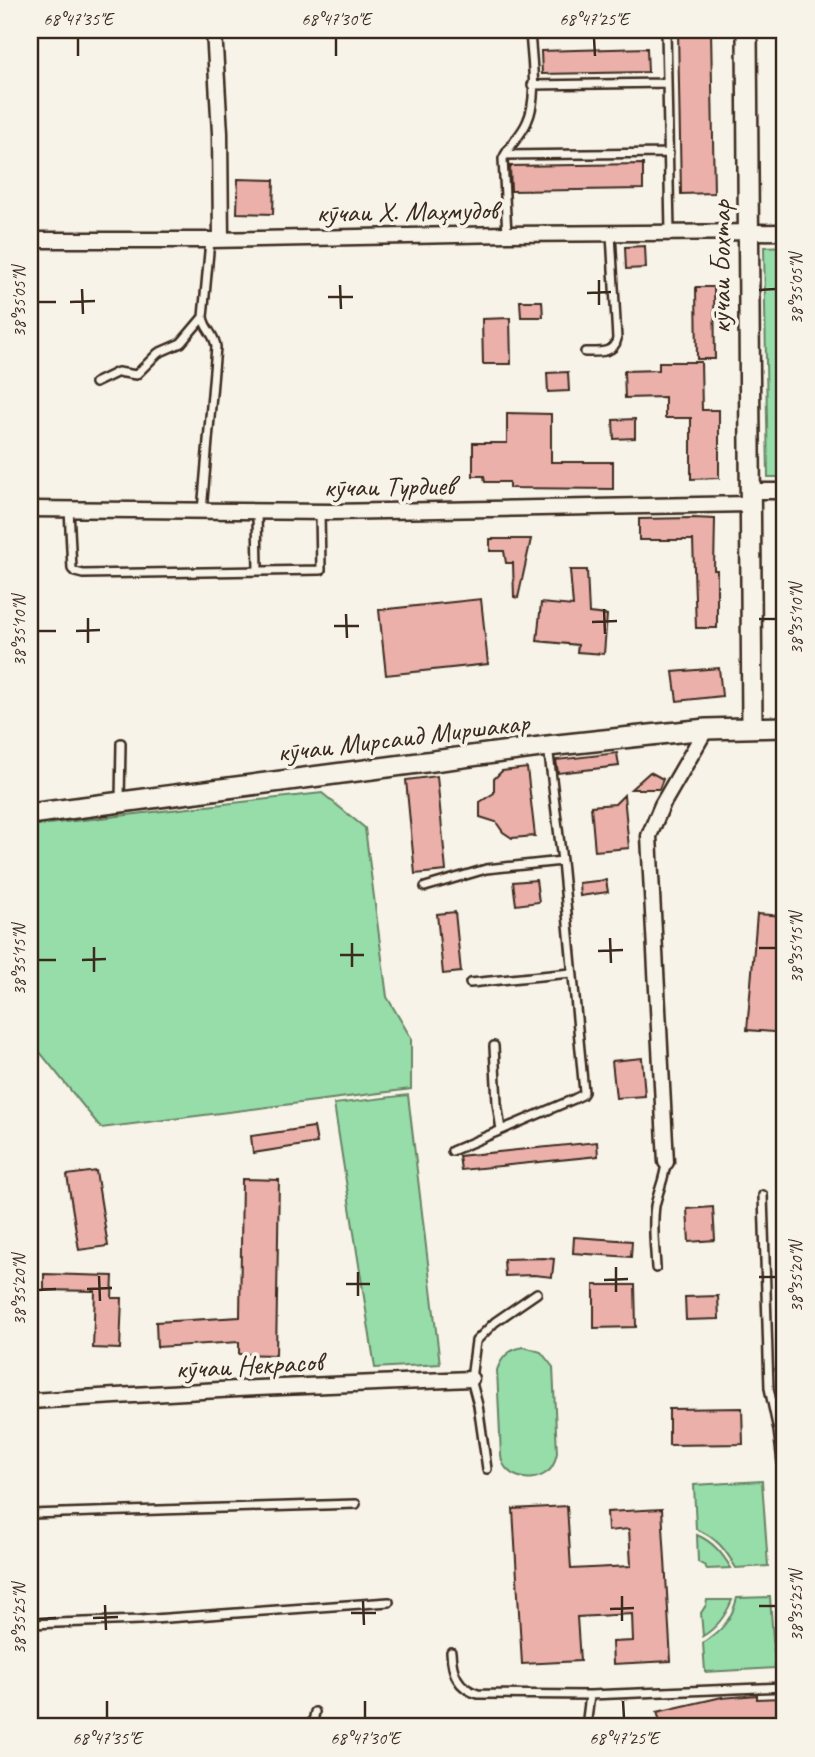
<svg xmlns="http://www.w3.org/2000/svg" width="815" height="1757" font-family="Caveat,sans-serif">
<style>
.green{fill:#96ddaa;stroke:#688464;stroke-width:2}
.building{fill:#ebb0aa;stroke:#3b2a1e;stroke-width:2}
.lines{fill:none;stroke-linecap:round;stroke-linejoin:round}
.lane-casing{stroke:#3b2a1e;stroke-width:12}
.street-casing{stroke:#3b2a1e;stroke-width:19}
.secondary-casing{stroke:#3b2a1e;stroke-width:24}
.lane{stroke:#f7f3e8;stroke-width:7}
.street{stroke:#f7f3e8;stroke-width:14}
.secondary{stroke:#f7f3e8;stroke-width:19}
.ticks{fill:none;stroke:#3b2a1e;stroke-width:2.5}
.labels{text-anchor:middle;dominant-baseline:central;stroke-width:7;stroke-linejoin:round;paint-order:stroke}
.street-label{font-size:28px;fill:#3b2a1e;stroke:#f7f3e8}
.neatline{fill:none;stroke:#3b2a1e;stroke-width:2.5}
.ticks-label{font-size:18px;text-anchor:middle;fill:#3b2a1e}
</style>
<rect width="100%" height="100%" fill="#f7f3e8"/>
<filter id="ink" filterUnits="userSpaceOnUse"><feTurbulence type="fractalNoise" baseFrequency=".0143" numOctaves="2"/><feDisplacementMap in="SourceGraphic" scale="14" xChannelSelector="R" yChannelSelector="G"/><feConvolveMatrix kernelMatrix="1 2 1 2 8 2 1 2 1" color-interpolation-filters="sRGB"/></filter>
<g filter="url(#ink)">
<path class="green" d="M785,246V477H768L764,247Z
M322,793L365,828L387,997L411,1038V1089L101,1128L30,1040V826Z
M408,1095L440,1364L375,1368L334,1104Z
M524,1347L541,1352L553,1367L557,1453C555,1461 553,1469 546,1473C529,1485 503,1476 501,1456L497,1370C502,1356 510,1349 524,1347Z
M762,1481L768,1566L736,1568C726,1550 716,1537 696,1529L694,1485Z
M697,1535C713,1542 722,1553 731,1568L707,1569L705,1566L698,1562Z
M770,1597L775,1668L705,1672L703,1643C721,1632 732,1619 737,1598Z
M707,1600H732C726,1615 718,1627 703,1636L701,1613L706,1605Z"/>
<path class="building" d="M678,30H711L714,193L681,194Z
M647,48L648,72L542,74L541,51Z
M643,164V189L511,191L510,166Z
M238,179L274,180L273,214L237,213Z
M645,246L646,268L626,269L625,247Z
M696,287H714L715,359H697Z
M520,301H542L543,317H521Z
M510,318L511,364H483L482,319Z
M659,362H701L702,410H719V478L691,479V418H665V397L625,398L624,371L659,370Z
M568,372L569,391L548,392L547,373Z
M507,413L551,414V462H613V489L509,488V482H485L484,476H473V443H507Z
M635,419V438L614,439L613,420Z
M693,518L715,519L714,570H717V628H696L693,540H639V519Z
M490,539H531L518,598L514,597L513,563H506L504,551H490Z
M570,570H587L589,613L607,615L604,654L577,652L578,645L537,641L541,603L573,606Z
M481,599L488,664L386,675L379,610Z
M719,668L722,696L677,701L673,672Z
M617,753L619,766L558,773L556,760Z
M527,768L535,836L512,838L503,832L496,822L480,817V802L494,793V779L502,771Z
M650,772L663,779L659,789H631Z
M437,776L446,871L415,874L406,780Z
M624,795L629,848L595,851L591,806L615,804Z
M536,880L539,902L516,905L513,882Z
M606,880L608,892L580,896L579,883Z
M455,912L461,972L443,974L437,914Z
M757,914L785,916V1033L747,1030Z
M642,1058L645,1096L616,1098L612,1061Z
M314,1127L317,1143L253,1153L251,1136Z
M597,1142L598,1156L461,1170L459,1156Z
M96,1171L108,1246L79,1250L67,1175Z
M242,1179L279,1180L276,1355L239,1354V1342L157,1347L156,1322L240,1317Z
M713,1207L715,1240L689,1242L687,1209Z
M574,1237L632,1241L631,1257L573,1253Z
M544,1258L554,1259L552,1277L534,1275L505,1276L504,1259Z
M44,1274L113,1276L112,1298H122L120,1349L93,1348L95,1291L44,1290Z
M594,1285H635L636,1327L594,1328Z
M718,1296L719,1319L686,1320L685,1297Z
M742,1408L743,1444L669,1445V1409Z
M567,1506L571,1569L631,1566L629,1529L608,1531L607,1512L662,1509L671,1661L613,1664L612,1642L633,1641L632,1614L577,1617L580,1661L522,1664L513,1509Z
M757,1695V1699L780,1698L782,1726L705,1727L704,1722L687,1727H662L657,1712L722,1697V1698Z"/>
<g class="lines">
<g class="lane-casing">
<path id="lane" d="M666,30L670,233
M532,85L667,83
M505,155L669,153
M507,234L503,159C509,145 521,136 527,122C539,97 531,57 530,30
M585,352C598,352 614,354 617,339L611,234
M95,383L118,372L136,375L158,353L181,343L203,317
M69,509L72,569L75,572L83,574L321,570L320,512
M202,511L216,347C215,334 205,330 203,317L210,241
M257,512L258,571
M120,801L121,743
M425,887L486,869L562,861
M470,983L571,973
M494,1046L497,1103L501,1130
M452,1151L574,1099L582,1095L584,1092L562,861L548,746
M763,1195L769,1388L778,1430L785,1486
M656,1268C655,1248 652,1226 655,1206C658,1191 665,1178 666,1162
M487,1469L478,1405L471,1379L476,1341L495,1322L537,1293
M30,1514L356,1504
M30,1624L140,1620L389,1602
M451,1652C452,1672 457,1688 478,1694L590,1695
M312,1727L315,1712
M586,1727L590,1695L785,1687"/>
</g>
<g class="street-casing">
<path id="street" d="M214,30L220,133L221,240
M30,240H210L507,234L785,232
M749,491H785
M30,509L331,512L750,504
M666,1162L649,836L662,805L706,729
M30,1401L237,1389L471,1379"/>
</g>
<g class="secondary-casing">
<path id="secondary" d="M747,30L752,727
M30,814L548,746L706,729L785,727"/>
</g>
<use href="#lane" class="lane"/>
<use href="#street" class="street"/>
<use href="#secondary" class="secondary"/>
</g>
</g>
<path class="ticks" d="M78,38V56M336,38V56M594,38L595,56M599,280V305M340,285L341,309M82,289L83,314M759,290L776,289M587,293L611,292M328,297H353M38,302H56M70,302L95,301M604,609L605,634M346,614L347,638M88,618V643M759,619H776M592,622L617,621M334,626H359M38,631H56M76,631L100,630M610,938L611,963M352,943V967M94,947V972M759,948H776M598,951L623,950M340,955H364M38,960H56M82,960L106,959M616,1267V1292M358,1272V1296M99,1276L100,1301M759,1277H776M604,1280L628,1279M346,1284H370M87,1289L112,1288M38,1290L56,1289M622,1596V1621M363,1601L364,1625M105,1605L106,1630M759,1606H776M610,1609L634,1608M351,1613H376M93,1618L118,1617M38,1619L56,1618M107,1701V1718M365,1701V1718M623,1701L624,1718"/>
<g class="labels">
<g class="street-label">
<text transform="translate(407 211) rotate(-1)">кӯчаи Х. Маҳмудов</text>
<text transform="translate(720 267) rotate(-90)">кӯчаи Бохтар</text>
<text transform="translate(389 486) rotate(-1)">кӯчаи Турдиев</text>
<text transform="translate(403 737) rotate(-7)">кӯчаи Мирсаид Миршакар</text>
<text transform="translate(249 1365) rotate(-3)">кӯчаи Некрасов</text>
</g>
</g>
<rect width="815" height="1757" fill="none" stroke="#f7f3e8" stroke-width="77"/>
<rect x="38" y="38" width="738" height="1680" class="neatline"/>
<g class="ticks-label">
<text x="78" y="25">68°47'35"E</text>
<text x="336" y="25">68°47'30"E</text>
<text x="594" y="25">68°47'25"E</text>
<text transform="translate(796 289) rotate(-90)" y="6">38°35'05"N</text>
<text transform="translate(19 302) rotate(-90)" y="6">38°35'05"N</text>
<text transform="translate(796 619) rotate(-90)" y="6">38°35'10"N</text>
<text transform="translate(19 631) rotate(-90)" y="6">38°35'10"N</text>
<text transform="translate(796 948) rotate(-90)" y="6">38°35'15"N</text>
<text transform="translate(19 960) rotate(-90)" y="6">38°35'15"N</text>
<text transform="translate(796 1277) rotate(-90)" y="6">38°35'20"N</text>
<text transform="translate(19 1290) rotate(-90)" y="6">38°35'20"N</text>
<text transform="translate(796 1606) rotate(-90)" y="6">38°35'25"N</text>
<text transform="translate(19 1619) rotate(-90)" y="6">38°35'25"N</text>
<text x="107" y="1744">68°47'35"E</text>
<text x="365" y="1744">68°47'30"E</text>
<text x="624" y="1744">68°47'25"E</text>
</g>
</svg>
